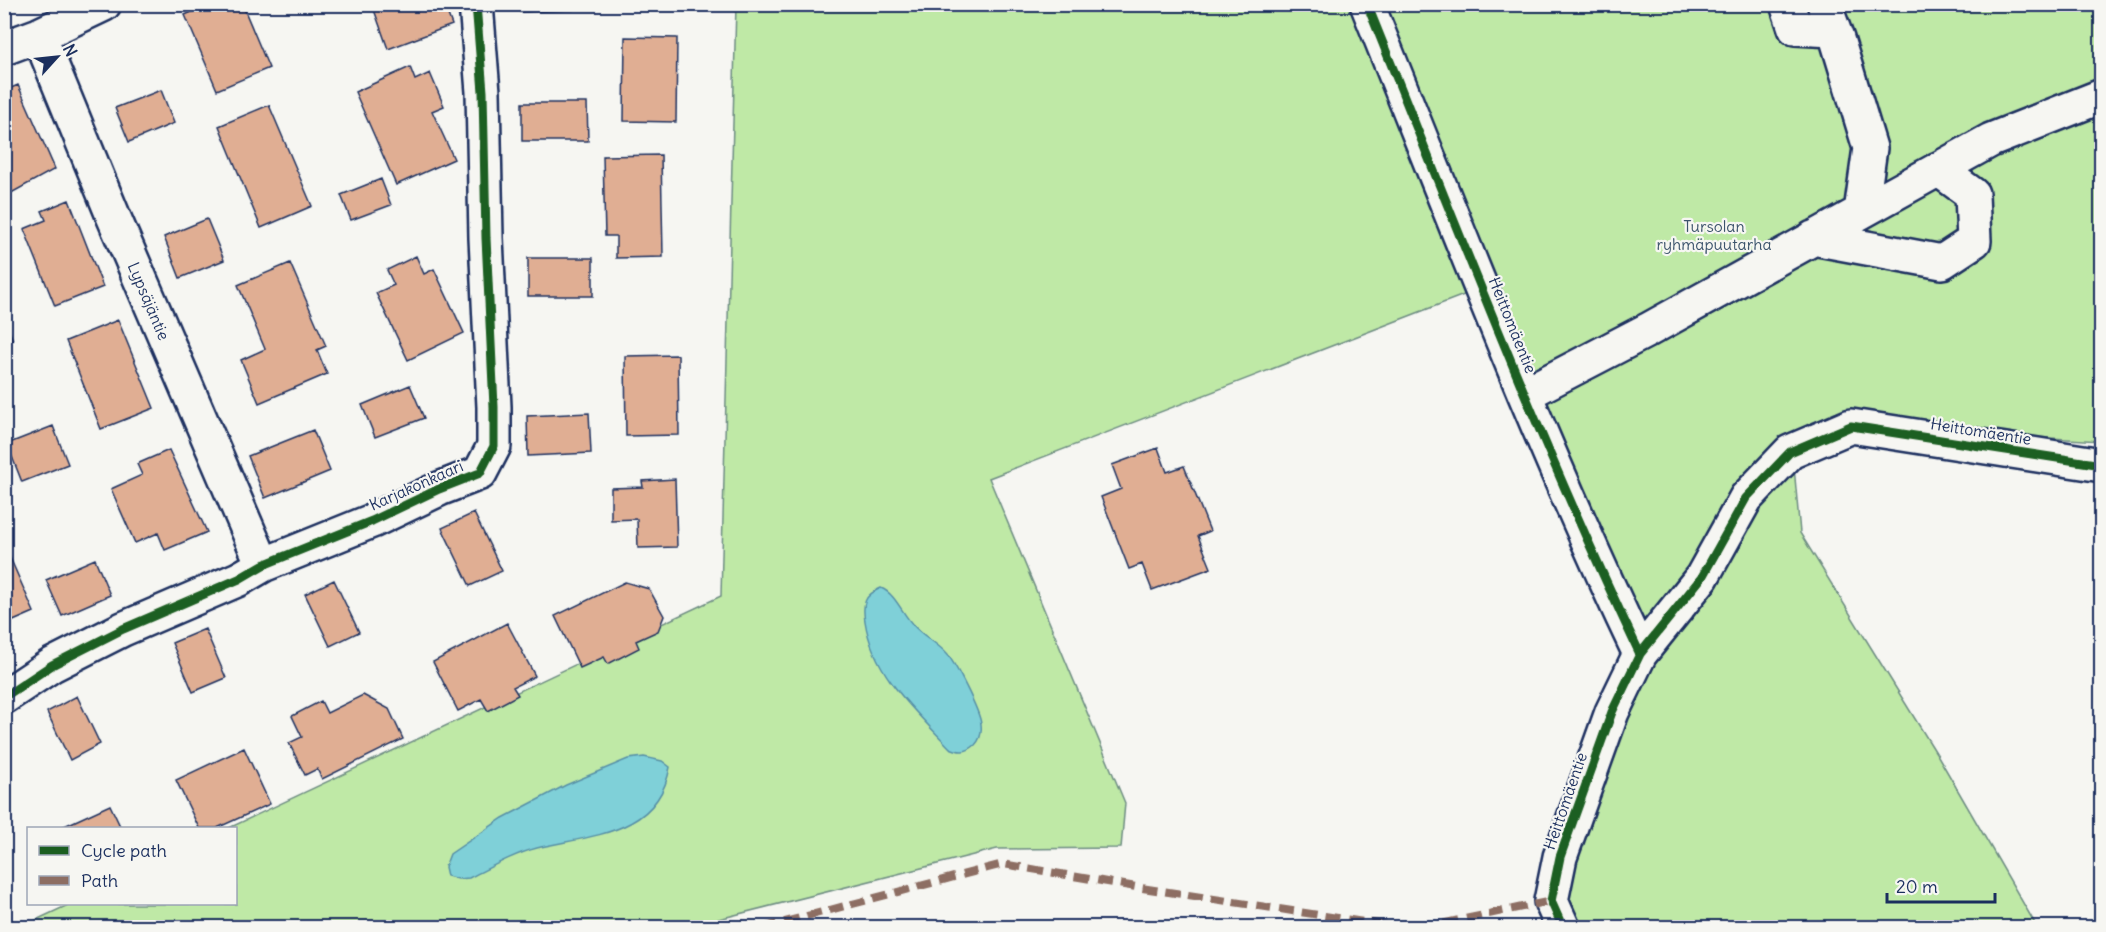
<svg xmlns="http://www.w3.org/2000/svg" width="2106" height="932" font-family="Delius,sans-serif">
<style>
.green{fill:#bfe9a6;stroke:#6d8c82;stroke-width:1.5}
.water{fill:#7fd0d8;stroke:#5790a7;stroke-width:1.5}
.building{fill:#e0ae93;stroke:#1b2f5e;stroke-width:1.5}
.lines{fill:none;stroke-linecap:round;stroke-linejoin:round}
.minor-casing{stroke:#1b2f5e;stroke-width:38}
.minor{stroke:#f6f6f2;stroke-width:33}
.quiet{stroke:#8d6e63;stroke-width:8;stroke-dasharray:15 8;stroke-linecap:butt}
.cycleway-casing{stroke:#f6f6f2;stroke-width:13}
.cycleway{stroke:#1b5e20;stroke-width:9}
.labels{text-anchor:middle;dominant-baseline:central;stroke-width:4.5;stroke-linejoin:round;paint-order:stroke}
.park-label{font-size:16px;fill:#3c546c;stroke:#f6f6f2}
.street-label{font-size:16px;fill:#1b2f5e;stroke:#f6f6f2}
</style>
<rect width="100%" height="100%" fill="#f6f6f2"/>
<filter id="ink" filterUnits="userSpaceOnUse"><feTurbulence type="fractalNoise" baseFrequency=".0167" numOctaves="2"/><feDisplacementMap in="SourceGraphic" scale="12" xChannelSelector="R" yChannelSelector="G"/><feConvolveMatrix kernelMatrix="1 2 1 2 8 2 1 2 1" color-interpolation-filters="sRGB"/></filter>
<g filter="url(#ink)">
<path class="green" d="M736,5H2101V441L1851,426L1790,452L1640,654L1482,288L989,478L1125,803L1121,848L997,849L687,927L19,928L70,904H236V828H229L721,596Z
M1794,467L1800,533L1938,756L2037,927H1578L1569,901L1578,857L1630,712L1657,654L1763,498Z"/>
<path class="water" d="M881,588C896,594 902,614 914,626C923,636 937,643 946,653C955,662 980,712 981,724C982,732 980,740 975,745C966,753 959,752 950,748C915,711 873,674 865,621C862,604 864,595 881,588Z
M644,757L662,761L670,767C658,835 591,835 537,848C514,854 491,867 469,878L458,879L447,876L445,867L450,854L503,818L566,785L628,759Z"/>
<path class="building" d="M210,4H242L269,68L217,90L185,15Z
M372,4H444L452,25L388,49Z
M520,4H573V10L520,12Z
M625,37L677,38L676,122L624,121Z
M410,67L415,80L430,73L444,106L432,111L454,159L396,185L355,92Z
M18,85L55,169L4,197V91Z
M161,90L174,123L129,142L115,108Z
M522,103H587L588,141H522Z
M269,105L312,206L261,228L219,126Z
M661,155L663,257L616,258V236H605L603,156Z
M381,179L391,205L351,220L341,195Z
M69,200L103,287L55,306L24,229L46,220L42,211Z
M207,219L224,260L180,278L164,237Z
M416,256L424,274L434,269L464,333L408,360L376,293L394,285L387,270Z
M528,258H593V296H528Z
M290,263L326,346L317,350L327,374L259,403L241,360L265,349L238,285Z
M4,318L13,340L4,343Z
M118,320L154,408L101,429L66,341Z
M678,355L679,435L626,436L625,356Z
M410,385L424,418L375,437L362,405Z
M589,413L591,453L528,456L527,416Z
M53,426L68,464L22,482L7,444Z
M313,430L330,471L265,498L248,456Z
M1158,448L1167,472L1184,466L1210,531L1198,536L1211,568L1152,590L1142,564L1129,569L1101,497L1121,489L1112,465Z
M169,450L207,532L165,550L158,533L135,543L111,489L142,475L137,464Z
M675,479L677,547L638,548L637,519L611,520V488L643,487L642,481Z
M474,513L502,571L470,586L442,528Z
M4,544L34,612L4,625Z
M95,559L110,595L62,616L46,580Z
M334,580L359,632L330,646L305,594Z
M625,582L649,589L664,616L658,631L636,641L639,648L608,664L604,657L580,668L555,616Z
M507,623L535,676L513,687L518,695L488,711L481,699L458,711L433,662Z
M205,629L226,678L193,692L172,643Z
M363,695L389,709L403,739L322,779L317,769L305,775L289,743L302,737L292,716L321,701L327,713Z
M77,696L100,744L70,760L47,712Z
M244,748L270,804L217,828H199L176,780Z
M110,805L121,828H60Z"/>
<g class="lines">
<g class="minor-casing">
<path id="minor" d="M1367,4C1455,222 1539,442 1640,654
M1787,4L1795,28L1833,30
M1824,4L1837,39L1870,148L1861,212
M39,35L114,218L263,565
M4,48L39,35L104,4
M1813,238L1942,262L1974,241L1972,194L1938,169
M1525,394L1648,330L1991,140L2102,96
M4,697L52,665L123,629L239,579L263,565L372,521L439,489L480,473L494,446V407L486,238L483,92L476,4
M1563,928L1551,901L1560,857L1612,712L1640,654L1702,577L1746,498L1790,452L1851,426L2102,465"/>
</g>
<use href="#minor" class="minor"/>
<path class="quiet" d="M4,925L6,928
M762,928L1003,864L1142,888L1404,928
M1421,928L1551,901"/>
<g class="cycleway-casing">
<path id="cycleway" d="M1367,4C1455,222 1539,442 1640,654
M4,697L52,665L123,629L239,579L263,565L372,521L439,489L480,473L494,446V407L486,238L483,92L476,4
M1563,928L1551,901L1560,857L1612,712L1640,654L1702,577L1746,498L1790,452L1851,426L2102,465"/>
</g>
<use href="#cycleway" class="cycleway"/>
</g>
</g>
<g class="labels">
<g class="park-label">
<text x="1714" y="226">Tursolan<tspan x="1714" dy="18">ryhmäpuutarha</tspan></text>
</g>
<g class="street-label">
<text transform="translate(149 301) rotate(67)">Lypsäjäntie</text>
<text transform="translate(1513 325) rotate(68)">Heittomäentie</text>
<text transform="translate(1981 431) rotate(9)">Heittomäentie</text>
<text transform="translate(416 485) rotate(-24)">Karjakonkaari</text>
<text transform="translate(1565 801) rotate(-71)">Heittomäentie</text>
</g>
</g>
<rect width="2106" height="932" fill="none" stroke="#f6f6f2" stroke-width="24"/>
<rect x="12" y="12" width="2082" height="908" fill="none" stroke="#1b2f5e" stroke-width="2" filter="url(#ink)"/>
<rect x="27" y="827" width="210" height="78" fill="#f6f6f2" stroke="#9ea6b7" stroke-width="1.5"/>
<rect x="39" y="846" width="30" height="9" fill="#1b5e20" stroke="#9ea6b7" stroke-width="1.5"/>
<text x="81" y="857" font-size="18" fill="#1b2f5e">Cycle path</text>
<rect x="39" y="876" width="30" height="9" fill="#8d6e63" stroke="#9ea6b7" stroke-width="1.5"/>
<text x="81" y="887" font-size="18" fill="#1b2f5e">Path</text>
<g transform="translate(57 57) rotate(63)" stroke="#f6f6f2" stroke-width="4.5" paint-order="stroke">
<path d="M0-4.5L10 22L0 15L-10 22Z" fill="#1b2f5e"/>
<text y="-9" font-size="16" font-weight="bold" text-anchor="middle" fill="#1b2f5e">N</text>
</g>
<path d="M1887 893v9h108v-9" fill="none" stroke="#1b2f5e" stroke-width="3"/>
<text x="1896" y="893" font-size="18" fill="#1b2f5e" stroke="#f6f6f2" stroke-width="4.5" paint-order="stroke">20 m</text>
</svg>
